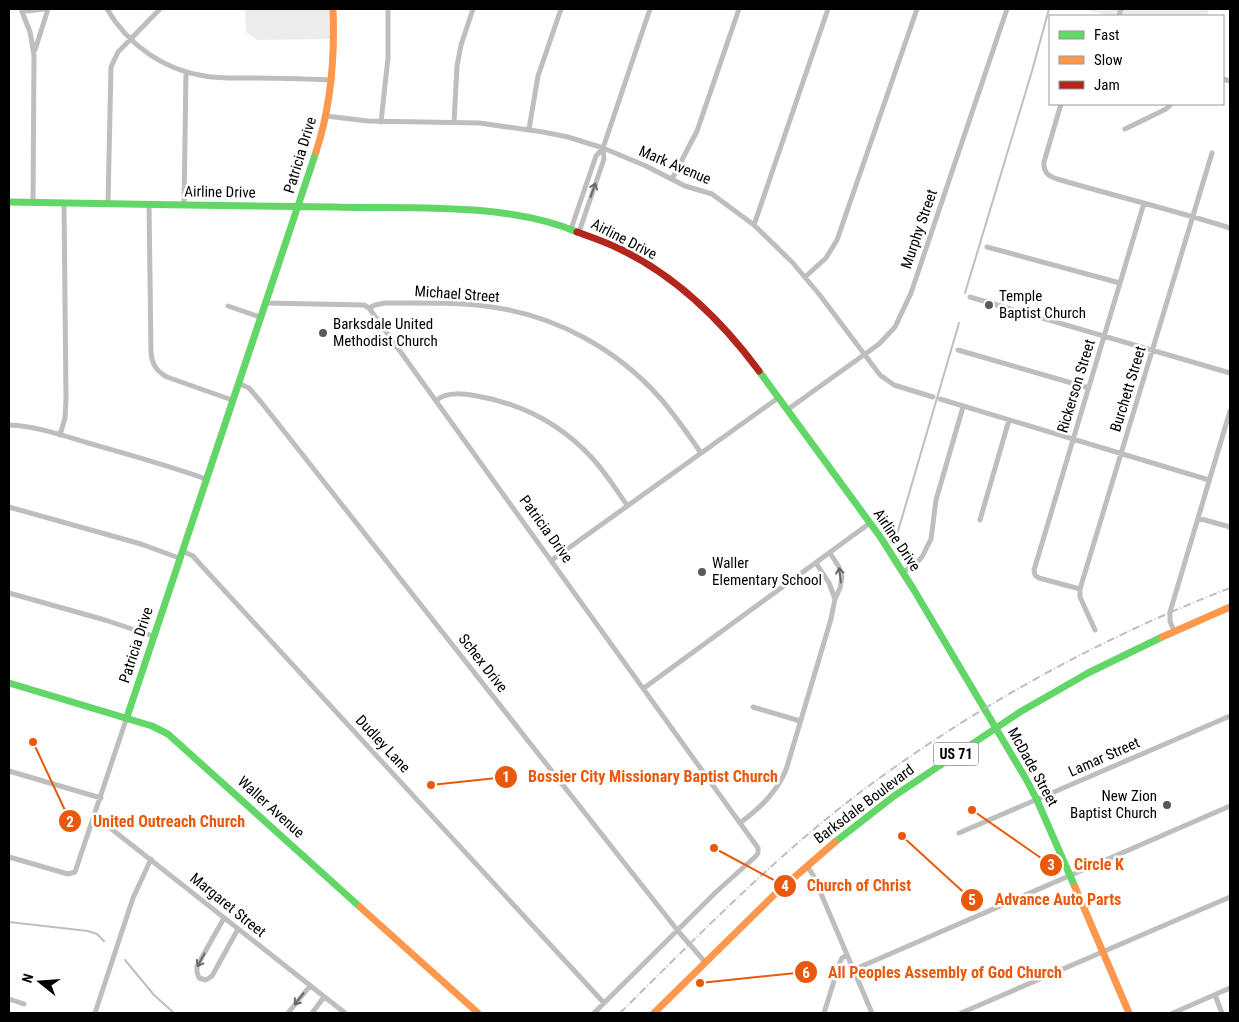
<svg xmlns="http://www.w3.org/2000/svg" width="1239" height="1022" font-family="'Roboto Condensed',sans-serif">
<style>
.green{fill:#ececec}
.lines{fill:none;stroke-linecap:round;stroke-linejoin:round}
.stream{stroke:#bfbfbf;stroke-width:2}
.street{stroke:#bebebe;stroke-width:5}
.fast{stroke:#63d668;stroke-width:7}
.slow{stroke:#ff974d;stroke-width:7}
.jam{stroke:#b3261e;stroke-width:7}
.rail{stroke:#bebebe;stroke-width:2;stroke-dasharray:8 2.5 1 2.5;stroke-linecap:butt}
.oneway{stroke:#686868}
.poi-dot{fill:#595959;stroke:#fff;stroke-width:2}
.labels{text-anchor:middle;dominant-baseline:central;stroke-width:5;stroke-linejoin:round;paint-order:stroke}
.shield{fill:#fff;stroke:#4c4c4c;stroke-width:1}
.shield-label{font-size:14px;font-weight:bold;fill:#000}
.street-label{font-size:15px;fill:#000;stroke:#fff}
.poi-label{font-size:15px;fill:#000;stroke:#fff;text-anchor:start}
.leader{fill:none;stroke:#e8590c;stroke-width:2}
.callout-dot{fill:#e8590c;stroke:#fff;stroke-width:2}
.mark-label{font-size:15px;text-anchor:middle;font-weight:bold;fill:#fff}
.callout-label{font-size:16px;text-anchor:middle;font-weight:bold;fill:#e8590c;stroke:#fff;stroke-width:5;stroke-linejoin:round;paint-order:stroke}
</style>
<rect width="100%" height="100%" fill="#fff"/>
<path class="green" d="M245,9H332L334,39L257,40L246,32Z
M1082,9H1209L1207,16H1109Z"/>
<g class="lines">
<path class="stream" d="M965,293L1032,71L1049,9
M896,538L959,323
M9,922L88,931L97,934L104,941
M125,960L154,995L174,1013"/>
<path class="street" d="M21,9L30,32L34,55L33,202
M21,9L28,11L44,9
M107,9C128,45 164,70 205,76C222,79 239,78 255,78C281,78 307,79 332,80
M1119,16L1121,9
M35,50L48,9
M1223,79L1230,81
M1061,104L1044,162C1043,172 1048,176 1057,179C1115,196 1173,210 1230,228
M326,116L368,121L479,123L543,132L568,137L603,148L646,166L685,186L712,194L754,225L792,262L819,294L880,375L894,385L933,397
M381,122L388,58V9
M454,123L457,66L461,45L473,9
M529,129L538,76L561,9
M1125,129L1166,109L1171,104
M672,179L697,131L739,9
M108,203L111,67L118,52L160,9
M149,204L151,352C152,364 156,371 167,377L232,400
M184,205L186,72
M754,225L828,9
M571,229L596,156L603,148L650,9
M579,232L604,159L603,148
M987,247L1120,283
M805,277L826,258L837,240L917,9
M970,297L1230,373
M265,303L364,305L369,308L758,848V853L755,857L716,892L594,1013
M228,306L260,317
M369,308L375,305L385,303C420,303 457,302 492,307C556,316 617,349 660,398C675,415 688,434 701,453
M958,350L1089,388
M238,383L249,388L261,402L678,931L705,962
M940,399L1209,480
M437,400C447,391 465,394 477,396C523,404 562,425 593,459C606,473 616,490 627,505
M787,410L879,344L895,327L911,293L1007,9
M9,425C36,426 62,435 88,443C127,454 167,465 206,479
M60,435L65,418L66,399L64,203
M9,507L141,544L179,558
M1198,518L1230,527
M980,520L1009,420
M182,551L193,556L200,564L604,1003
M552,560L778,398
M816,563L829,583L835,599
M903,572L913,566L922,557L931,539L936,500L963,407
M1080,589L1039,578L1035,575L1034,570L1144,203
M9,593L105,620L153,636
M1095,630L1080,597V589L1212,153
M1174,631L1170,621V612L1230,411
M644,688L870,523
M753,707L800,721
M9,771L101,798
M95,816L345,1013
M740,823C760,808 776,793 786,770L831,619L835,599L840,588L842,577L839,567L830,553
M959,833L1230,716
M9,857L68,874L75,872L127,717
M807,866L813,875L872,1013
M224,918L197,966V972L199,978L206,980L212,976L238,929
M853,970L1230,806
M1215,995L1222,1013
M9,999L24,1004
M95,1013L133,898L151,859
M288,1013L310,986
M312,1013L324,997
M824,1013L840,962L842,958L847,955
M961,1013L1230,897
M1173,1013L1230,988"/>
<path class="fast" d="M9,202C117,204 226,206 334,207C411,209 506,202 577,232
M759,371L881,538L914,590L1026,779L1037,800L1075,887
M9,683L152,726L168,734L360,907
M127,717L316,152
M835,842L894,796L1020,712L1088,673L1162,637"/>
<path class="slow" d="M316,152C331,106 335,58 333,9
M1162,637L1230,607
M1075,887L1129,1013
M360,907L478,1013
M654,1013L775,894L835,842"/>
<path class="jam" d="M577,232C591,237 606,242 620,249C676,276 722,321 759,371"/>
<path class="rail" d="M620,1013C701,933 781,850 874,782C984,702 1103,637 1230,588"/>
</g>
<defs><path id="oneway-shaft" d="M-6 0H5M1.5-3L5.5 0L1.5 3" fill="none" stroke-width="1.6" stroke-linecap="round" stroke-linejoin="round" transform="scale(1.25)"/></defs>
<g class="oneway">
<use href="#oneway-shaft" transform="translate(593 190) rotate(-71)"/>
<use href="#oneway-shaft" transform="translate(840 575) rotate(-97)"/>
<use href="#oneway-shaft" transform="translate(201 960) rotate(118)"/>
<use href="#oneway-shaft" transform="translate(299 999) rotate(128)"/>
</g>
<g class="poi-dot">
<circle cx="989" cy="305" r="5"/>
<circle cx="323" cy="333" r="5"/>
<circle cx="702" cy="572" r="5"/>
<circle cx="1167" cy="805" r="5"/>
</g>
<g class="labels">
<rect class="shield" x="933.5" y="742.5" width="45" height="23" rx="4"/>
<g class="shield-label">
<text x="956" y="754">US 71</text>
</g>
<g class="street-label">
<text transform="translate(300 155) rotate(-73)">Patricia Drive</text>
<text transform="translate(675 165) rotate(23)">Mark Avenue</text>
<text transform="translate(220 192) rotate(1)">Airline Drive</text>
<text transform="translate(919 229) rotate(-71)">Murphy Street</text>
<text transform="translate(624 239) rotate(27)">Airline Drive</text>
<text transform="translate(457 294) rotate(4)">Michael Street</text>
<text transform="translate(1076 386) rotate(-73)">Rickerson Street</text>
<text transform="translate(1128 389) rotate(-73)">Burchett Street</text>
<text transform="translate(546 529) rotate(54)">Patricia Drive</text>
<text transform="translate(897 540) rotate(56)">Airline Drive</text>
<text transform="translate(136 645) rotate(-72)">Patricia Drive</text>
<text transform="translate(483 663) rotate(52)">Schex Drive</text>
<text transform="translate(383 744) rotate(47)">Dudley Lane</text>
<text transform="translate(1104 757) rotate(-24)">Lamar Street</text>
<text transform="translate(1033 767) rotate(61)">McDade Street</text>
<text transform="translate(864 804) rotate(-37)">Barksdale Boulevard</text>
<text transform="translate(271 807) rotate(42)">Waller Avenue</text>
<text transform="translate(228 905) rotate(39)">Margaret Street</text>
</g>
<g class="poi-label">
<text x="999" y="296">Temple<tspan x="999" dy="17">Baptist Church</tspan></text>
<text x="333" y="324">Barksdale United<tspan x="333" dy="17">Methodist Church</tspan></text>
<text x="712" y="563">Waller<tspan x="712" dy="17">Elementary School</tspan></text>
<text x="1157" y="796" text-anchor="end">New Zion<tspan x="1157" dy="17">Baptist Church</tspan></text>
</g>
</g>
<path class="leader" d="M431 785L506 777M33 742L70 821M972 810L1051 865M714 848L785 886M902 836L972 900M700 983L806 972"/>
<g class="callout-dot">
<circle cx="431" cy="785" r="5"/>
<circle cx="33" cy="742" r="5"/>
<circle cx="972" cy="810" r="5"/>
<circle cx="714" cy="848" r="5"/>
<circle cx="902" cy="836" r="5"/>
<circle cx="700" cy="983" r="5"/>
<circle cx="506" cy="777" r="12"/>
<circle cx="70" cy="821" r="12"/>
<circle cx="1051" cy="865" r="12"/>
<circle cx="785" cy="886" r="12"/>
<circle cx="972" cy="900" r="12"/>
<circle cx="806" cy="972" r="12"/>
</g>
<g class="mark-label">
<text x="506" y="782">1</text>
<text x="70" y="827">2</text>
<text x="1051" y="870">3</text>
<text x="785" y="891">4</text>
<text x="972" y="905">5</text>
<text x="806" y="978">6</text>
</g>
<g class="callout-label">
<text x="653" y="782">Bossier City Missionary Baptist Church</text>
<text x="169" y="827">United Outreach Church</text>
<text x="1099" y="870">Circle K</text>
<text x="859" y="891">Church of Christ</text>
<text x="1058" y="905">Advance Auto Parts</text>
<text x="945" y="978">All Peoples Assembly of God Church</text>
</g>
<rect width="1239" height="1022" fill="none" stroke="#000000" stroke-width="20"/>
<rect x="1049" y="15" width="175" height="90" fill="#ffffff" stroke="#999999"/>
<rect x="1059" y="31" width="25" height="8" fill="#63d668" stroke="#999999"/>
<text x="1094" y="40" font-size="15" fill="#000000">Fast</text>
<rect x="1059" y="56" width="25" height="8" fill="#ff974d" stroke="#999999"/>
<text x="1094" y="65" font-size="15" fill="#000000">Slow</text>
<rect x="1059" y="81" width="25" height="8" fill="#b3261e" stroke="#999999"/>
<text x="1094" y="90" font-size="15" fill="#000000">Jam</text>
<g transform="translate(40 982) rotate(287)" stroke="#ffffff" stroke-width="4" paint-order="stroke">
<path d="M0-4L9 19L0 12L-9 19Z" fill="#000000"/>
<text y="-8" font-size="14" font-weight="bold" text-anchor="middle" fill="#000000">N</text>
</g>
</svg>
